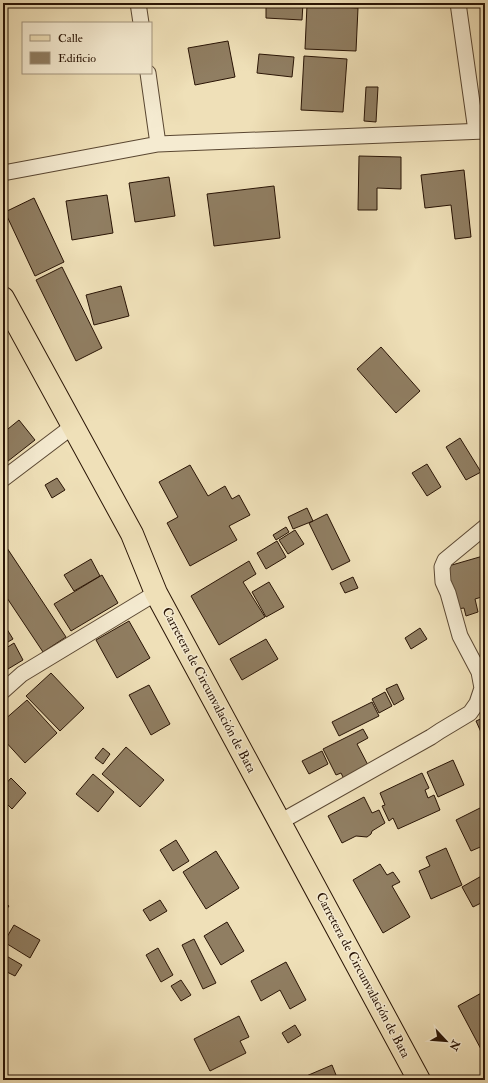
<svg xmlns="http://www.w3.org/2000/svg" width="488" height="1083" font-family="'IM FELL Double Pica',serif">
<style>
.building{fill:#907e62;stroke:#291405}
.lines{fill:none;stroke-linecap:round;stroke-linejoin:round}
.street-casing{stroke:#5a4732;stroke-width:17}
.primary-casing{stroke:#291405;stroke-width:24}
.street{stroke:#f5ebd1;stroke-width:15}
.primary{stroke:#efe0b8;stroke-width:22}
.labels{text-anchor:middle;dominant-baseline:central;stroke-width:3;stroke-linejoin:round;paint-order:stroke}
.street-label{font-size:13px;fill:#291405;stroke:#f5ebd1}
</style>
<rect width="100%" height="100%" fill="#efe0b8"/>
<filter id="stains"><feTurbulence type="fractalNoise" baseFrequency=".005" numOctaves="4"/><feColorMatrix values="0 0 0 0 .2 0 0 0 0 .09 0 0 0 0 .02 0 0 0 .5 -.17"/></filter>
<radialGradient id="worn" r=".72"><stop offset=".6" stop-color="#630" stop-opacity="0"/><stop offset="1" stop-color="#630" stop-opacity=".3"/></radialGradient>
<path class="building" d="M266,3H303L302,20L266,18Z
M307,5L358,8L356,51L305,49Z
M228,41L235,77L195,85L188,48Z
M259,54L294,57L292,77L257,73Z
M304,56L347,59L343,112L301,110Z
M366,87H378L376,122L364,121Z
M482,150L485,151V190L481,189Z
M359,156L401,157V189L377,188V210H358Z
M464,170L471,237L455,239L451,205L425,208L421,175Z
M169,177L175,216L135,222L129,183Z
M274,186L280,238L214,246L207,194Z
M107,195L113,233L72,240L66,201Z
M34,198L64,262L35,276L5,212Z
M62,267L102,348L76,361L36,280Z
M121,286L129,316L94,325L86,295Z
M381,347L420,391L396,413L357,369Z
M19,420L35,440L3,465V433Z
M460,438L481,472L466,480L446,447Z
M427,464L441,487L427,496L412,473Z
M190,465L208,496L225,486L232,499L239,495L250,515L229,526L237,540L190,566L167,523L178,517L159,482Z
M57,478L65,490L52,498L45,485Z
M307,508L313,521L293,529L288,517Z
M327,514L350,561L332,570L309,523Z
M286,527L289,532L276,540L273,535Z
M295,530L304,544L288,554L279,540Z
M277,541L286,557L266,569L257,553Z
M3,542L66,637L43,652L3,592Z
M483,556L485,562V596L475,599L478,612L466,616L464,608L457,609L445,567Z
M91,559L100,576L74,591L64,575Z
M249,561L256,574L243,582L265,617L219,645L191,596Z
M102,575L118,603L71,631L54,604Z
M353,577L358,588L345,593L340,583Z
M269,582L284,607L266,617L252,592Z
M129,621L150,658L117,678L96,640Z
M5,626L13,639L3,645V628Z
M420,628L427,639L411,649L405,638Z
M266,639L278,659L242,680L230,659Z
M14,643L23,660L3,672V650Z
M51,673L84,708L60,731L26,696Z
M397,684L404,699L394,705L386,689Z
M149,685L170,724L151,735L129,695Z
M385,692L392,706L379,713L372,699Z
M27,700L57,733L25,763L3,739V721Z
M372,702L379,716L339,736L332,722Z
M485,717V741L476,721Z
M363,729L368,738L357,744L369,767L344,779L341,773L336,775L323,749Z
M126,747L164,780L140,807L102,774Z
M103,748L110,754L103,764L95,758Z
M322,751L328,764L309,774L302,761Z
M453,760L464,785L438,797L427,772Z
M422,773L429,788L425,790L428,798L434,795L440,810L398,829L393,818L389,821L382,806L385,805L380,793Z
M93,774L114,792L98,812L76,794Z
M11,778L26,793L12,809L3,800V787Z
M364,797L372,813L379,810L385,823L372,831L371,834L367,837L356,836L342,843L328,816Z
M484,806L485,809V845L471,851L456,820Z
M176,840L189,861L173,871L160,850Z
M446,848L462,885L431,899L419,871L430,866L426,857Z
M216,851L239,888L206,909L183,872Z
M380,864L387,875L393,872L400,882L392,886L410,917L383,933L353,880Z
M485,874V901L473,907L462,887Z
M160,900L167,911L150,921L143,910Z
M3,901L9,906L3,914Z
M227,922L244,951L221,965L204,936Z
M14,925L40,940L30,958L4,942Z
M194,939L216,983L203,989L182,945Z
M158,948L173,975L161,982L146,955Z
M3,954L22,965L15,976L3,970Z
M286,962L306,1000L290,1009L280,990L261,1001L251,981Z
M181,980L191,995L181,1001L171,986Z
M485,991V1052L483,1053L458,1006Z
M239,1016L249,1037L240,1041L246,1053L210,1071L194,1039Z
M295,1025L301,1035L288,1043L282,1033Z
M332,1065L338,1080H297Z"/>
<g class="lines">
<g class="street-casing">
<path id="street" d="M138,3L141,23
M458,3L476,131
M148,73L158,144
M3,173L158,144L485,131
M3,479L73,426
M3,691L22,674L156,593
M280,822L431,737L440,731L470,713L477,703L482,688L479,672L460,636L448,593L443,582L442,567L445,560L485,527"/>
</g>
<g class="primary-casing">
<path id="primary" d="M3,298L132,534L156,593L419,1080"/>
</g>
<use href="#street" class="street"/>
<use href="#primary" class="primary"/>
</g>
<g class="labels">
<g class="street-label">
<text transform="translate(209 690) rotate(62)">Carretera de Circunvalación de Bata</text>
<text transform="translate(363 975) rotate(62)">Carretera de Circunvalación de Bata</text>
</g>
</g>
<rect width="488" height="1083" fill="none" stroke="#efe0b8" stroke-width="16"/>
<rect x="4" y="4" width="480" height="1075" fill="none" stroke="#291405" stroke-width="2"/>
<rect x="8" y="8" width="472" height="1067" fill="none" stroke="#291405"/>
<rect x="22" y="22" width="130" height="52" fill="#f5ebd1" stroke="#a3957f"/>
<rect x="30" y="35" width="20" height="6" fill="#efe0b8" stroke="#a3957f"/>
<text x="58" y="42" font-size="12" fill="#291405">Calle</text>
<rect x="30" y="52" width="20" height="12" fill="#907e62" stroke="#a3957f"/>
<text x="58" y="62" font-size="12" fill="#291405">Edificio</text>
<g transform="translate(446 1041) rotate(116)" stroke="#f5ebd1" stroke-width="3" paint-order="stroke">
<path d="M0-3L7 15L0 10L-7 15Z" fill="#291405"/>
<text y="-6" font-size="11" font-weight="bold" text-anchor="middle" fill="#291405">N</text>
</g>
<rect width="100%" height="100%" filter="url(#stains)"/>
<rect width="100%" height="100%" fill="url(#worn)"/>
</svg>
